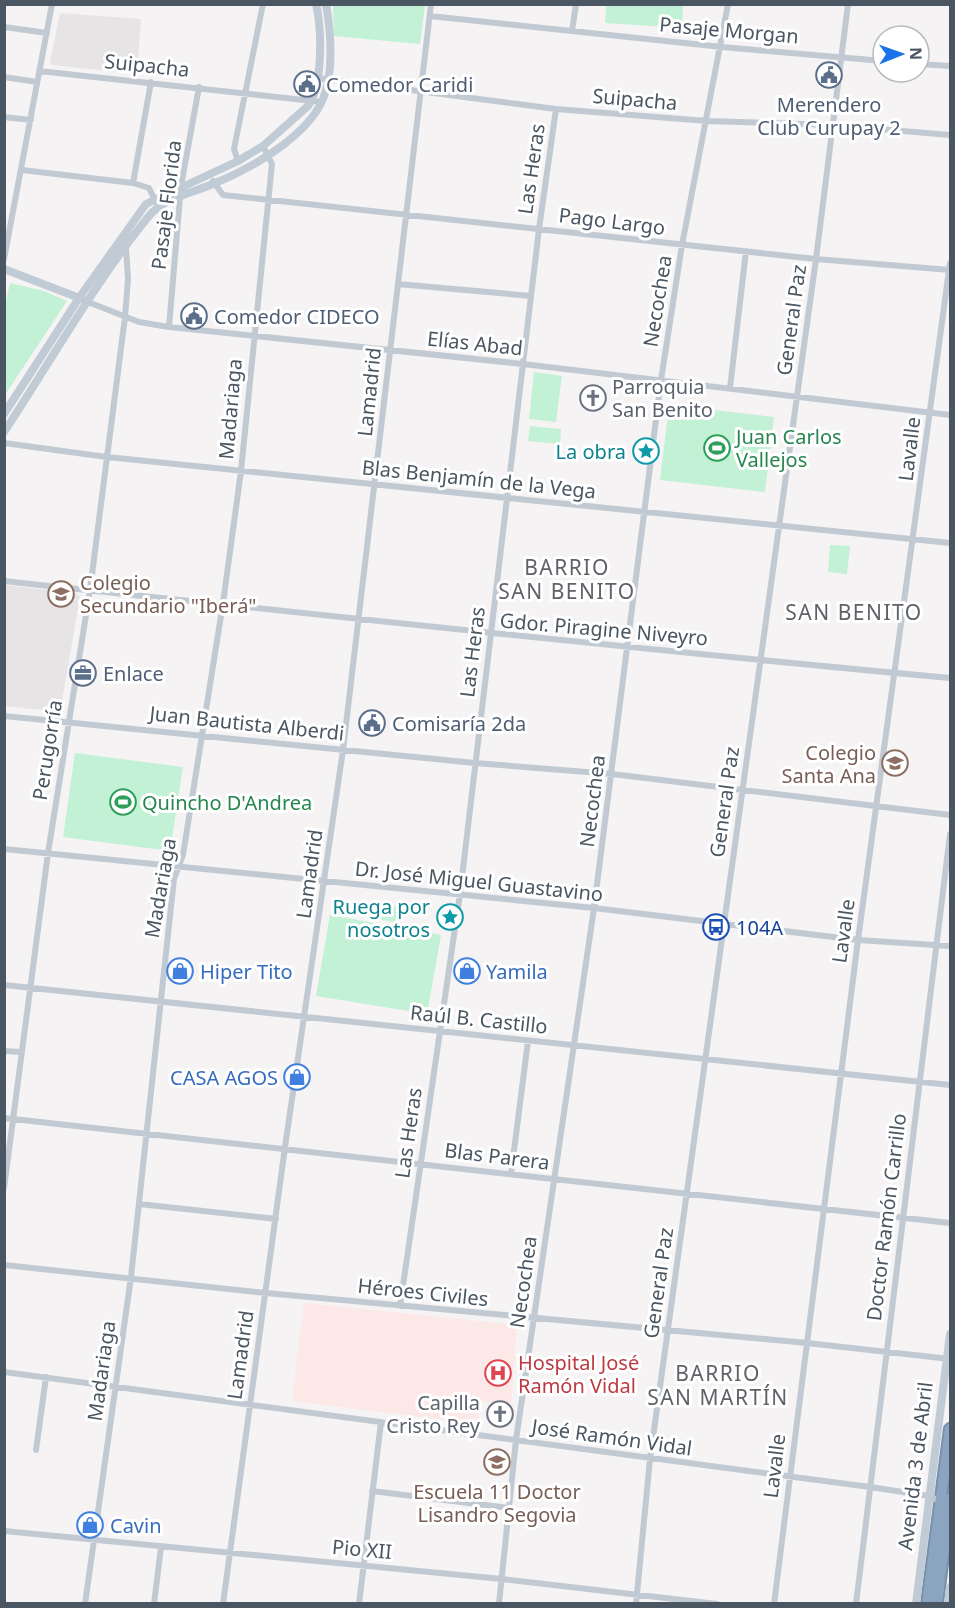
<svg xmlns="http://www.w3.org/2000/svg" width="955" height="1608" font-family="'Noto Sans',sans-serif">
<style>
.education{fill:#e6e4e5}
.medical{fill:#fce8e6}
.green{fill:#c3f1d5}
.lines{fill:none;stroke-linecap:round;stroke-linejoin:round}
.highway-casing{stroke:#7690ad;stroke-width:14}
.street{stroke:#c1cad2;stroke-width:6}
.secondary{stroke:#c1cbd6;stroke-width:8}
.highway{stroke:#8ba5c1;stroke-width:10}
.labels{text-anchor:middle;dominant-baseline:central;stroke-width:6;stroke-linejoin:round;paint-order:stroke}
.street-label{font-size:20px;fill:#4a5661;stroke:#fff}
.service-label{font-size:20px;fill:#4e5e75;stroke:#fff;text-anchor:start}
.worship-label{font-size:20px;fill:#5b616d;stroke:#fff;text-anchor:start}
.leisure-label{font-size:20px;fill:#27864d;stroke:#fff;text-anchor:start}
.culture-label{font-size:20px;fill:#0d838f;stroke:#fff;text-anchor:end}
.education-label{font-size:20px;fill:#785e54;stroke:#fff;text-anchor:start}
.transit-label{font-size:20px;fill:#164399;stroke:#fff;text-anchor:start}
.shop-label{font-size:20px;fill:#366cbe;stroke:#fff;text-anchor:start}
.health-label{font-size:20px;fill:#be3a42;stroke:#fff;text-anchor:start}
.neighbourhood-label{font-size:21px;letter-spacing:1.5px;fill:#5f6368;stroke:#fff}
</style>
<rect width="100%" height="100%" fill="#f5f3f3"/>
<path class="education" d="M60,13L141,19L137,74L53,65L50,62Z
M5,585L75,593L80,597L60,712L5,706Z"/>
<path class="medical" d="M304,1303L517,1325L511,1403L480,1401L478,1424L292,1401Z"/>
<path class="green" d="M333,5H425L420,44L334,36Z
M606,5H683L682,28L605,23Z
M10,283L44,291L67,301L5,395L4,310Z
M534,372L562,376L556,422L529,419Z
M669,405L774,417L765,492L660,480Z
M530,426L561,429L560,444L528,441Z
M830,545L850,546L847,574L828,572Z
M75,753L183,767L170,851L63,837Z
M375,902L402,907L399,923L372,918Z
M330,915L441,935L427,1014L316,996Z"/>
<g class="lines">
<g class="highway-casing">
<path id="highway" d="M927,1604L950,1429
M937,1604L950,1499"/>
</g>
<path class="street" d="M430,16L722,47L883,61
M4,27L47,33
M572,31L576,4
M919,64L950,66
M39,71L322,102
M4,77L37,82
M318,78L556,109L707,121L832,125L950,135
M4,117L31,120
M238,161L234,149L263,4
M22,170L133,183L149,188L156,202
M213,181L223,195L816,259L950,270
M133,183L151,82
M4,259L52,4
M398,284L531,296
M88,302L139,322L169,327L523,364L950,415
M169,327L181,186L199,87
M730,388L746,251
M4,443L107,457L950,543
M4,581C320,615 635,649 950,678
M4,716L475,763L612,774L950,815
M4,849L594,908L858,940L950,946
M4,985L950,1085
M4,1051L21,1052
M4,1118L950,1223
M511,1174L528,1041
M4,1188L48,853L90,590L125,317L128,279L126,248
M139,1204L276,1219
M4,1265L266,1293L807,1343L950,1359
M400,1306L460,894L539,229L556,109
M4,1372L870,1487L929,1496L942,1502
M36,1450L46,1377
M372,1491L509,1508
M4,1531L502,1579L717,1604
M85,1604L131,1277L174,879L183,855L223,603L241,471L272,164L263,146
M154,1604L161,1547
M223,1604L285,1147L343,750L431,4
M359,1604L381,1422
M499,1604L516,1440L594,908L661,380L682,245L728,4
M636,1604L650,1459L816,259L848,4
M774,1604L858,940L950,263
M856,1604L950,834"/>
<path class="secondary" d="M4,269L82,299
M4,414L79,298L146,204L238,161L263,146L308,106C323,86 322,29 316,4
M4,432C51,361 95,282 149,216C164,198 192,193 213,184C250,169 307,137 323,99C334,73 331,32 326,4
M916,1604L950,1334
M948,1604L950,1587"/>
<use href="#highway" class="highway"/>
</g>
<defs>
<g id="civic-ring" transform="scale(1.35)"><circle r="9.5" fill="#fff" stroke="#5c6f8a" stroke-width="1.5"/><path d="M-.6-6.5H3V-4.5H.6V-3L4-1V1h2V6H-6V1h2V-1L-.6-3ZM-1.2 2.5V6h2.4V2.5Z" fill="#5c6f8a"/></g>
<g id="church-ring" transform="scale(1.35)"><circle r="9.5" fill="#fff" stroke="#6b7280" stroke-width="1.5"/><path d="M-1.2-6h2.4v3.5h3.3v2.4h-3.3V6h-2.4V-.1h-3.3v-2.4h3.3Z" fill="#6b7280"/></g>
<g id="stadium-ring" transform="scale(1.35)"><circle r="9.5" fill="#fff" stroke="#2e9e5b" stroke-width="1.5"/><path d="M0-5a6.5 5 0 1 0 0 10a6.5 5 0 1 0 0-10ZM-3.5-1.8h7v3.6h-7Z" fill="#2e9e5b"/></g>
<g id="sight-ring" transform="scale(1.35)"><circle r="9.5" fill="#fff" stroke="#0f9aa8" stroke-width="1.5"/><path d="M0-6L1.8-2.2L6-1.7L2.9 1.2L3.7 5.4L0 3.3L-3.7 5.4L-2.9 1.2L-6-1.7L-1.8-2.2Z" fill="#0f9aa8"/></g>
<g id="school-ring" transform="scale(1.35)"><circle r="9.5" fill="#fff" stroke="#8d6e63" stroke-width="1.5"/><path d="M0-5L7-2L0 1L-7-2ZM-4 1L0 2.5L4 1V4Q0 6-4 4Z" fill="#8d6e63"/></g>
<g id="office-ring" transform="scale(1.35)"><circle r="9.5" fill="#fff" stroke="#5c6f8a" stroke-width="1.5"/><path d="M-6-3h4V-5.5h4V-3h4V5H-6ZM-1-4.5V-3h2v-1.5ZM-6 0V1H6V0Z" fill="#5c6f8a"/></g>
<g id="bus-ring" transform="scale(1.35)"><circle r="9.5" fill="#fff" stroke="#1a4fb4" stroke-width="1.5"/><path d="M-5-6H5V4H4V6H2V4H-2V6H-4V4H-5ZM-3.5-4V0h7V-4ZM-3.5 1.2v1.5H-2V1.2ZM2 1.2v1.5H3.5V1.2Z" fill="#1a4fb4"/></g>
<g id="shop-ring" transform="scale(1.35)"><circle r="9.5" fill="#fff" stroke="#3f7fe0" stroke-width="1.5"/><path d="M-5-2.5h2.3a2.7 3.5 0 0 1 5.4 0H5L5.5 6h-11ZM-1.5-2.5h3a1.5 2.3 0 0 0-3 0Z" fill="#3f7fe0"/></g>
<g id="hospital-ring" transform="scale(1.35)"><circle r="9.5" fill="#fff" stroke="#e0444e" stroke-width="1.5"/><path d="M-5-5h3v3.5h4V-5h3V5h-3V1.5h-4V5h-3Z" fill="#e0444e"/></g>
</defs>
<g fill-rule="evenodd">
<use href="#civic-ring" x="829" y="75"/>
<use href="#civic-ring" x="307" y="84"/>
<use href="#civic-ring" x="194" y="316"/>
<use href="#church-ring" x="593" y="398"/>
<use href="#stadium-ring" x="717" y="448"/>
<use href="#sight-ring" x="646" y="451"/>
<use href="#school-ring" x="61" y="594"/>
<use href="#office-ring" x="83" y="673"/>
<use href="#civic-ring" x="372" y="723"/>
<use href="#school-ring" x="895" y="763"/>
<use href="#stadium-ring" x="123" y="802"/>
<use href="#sight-ring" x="450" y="917"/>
<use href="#bus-ring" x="716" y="927"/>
<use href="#shop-ring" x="180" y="971"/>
<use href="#shop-ring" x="467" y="971"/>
<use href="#shop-ring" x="297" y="1077"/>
<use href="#hospital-ring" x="498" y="1373"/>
<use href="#church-ring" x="500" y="1414"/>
<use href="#school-ring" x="497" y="1462"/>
<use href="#shop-ring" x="90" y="1525"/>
</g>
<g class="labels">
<g class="street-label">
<text transform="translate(729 30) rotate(5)">Pasaje Morgan</text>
<text transform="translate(147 65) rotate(6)">Suipacha</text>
<text transform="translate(635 99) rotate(5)">Suipacha</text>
<text transform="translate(531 169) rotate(-82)">Las Heras</text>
<text transform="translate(166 205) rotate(-83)">Pasaje Florida</text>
<text transform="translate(612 221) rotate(7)">Pago Largo</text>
<text transform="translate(657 301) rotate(-81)">Necochea</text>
<text transform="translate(791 320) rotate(-82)">General Paz</text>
<text transform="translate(475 343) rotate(6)">Elías Abad</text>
<text transform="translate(369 392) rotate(-84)">Lamadrid</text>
<text transform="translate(230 409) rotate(-85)">Madariaga</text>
<text transform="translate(909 449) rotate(-83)">Lavalle</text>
<text transform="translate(479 479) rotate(6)">Blas Benjamín de la Vega</text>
<text transform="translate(604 629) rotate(5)">Gdor. Piragine Niveyro</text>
<text transform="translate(472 652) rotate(-83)">Las Heras</text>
<text transform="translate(247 723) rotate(6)">Juan Bautista Alberdi</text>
<text transform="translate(47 750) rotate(-81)">Perugorría</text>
<text transform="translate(592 801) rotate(-83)">Necochea</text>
<text transform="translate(724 802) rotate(-82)">General Paz</text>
<text transform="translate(309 874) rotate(-82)">Lamadrid</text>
<text transform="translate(479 881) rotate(6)">Dr. José Miguel Guastavino</text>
<text transform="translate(160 888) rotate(-80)">Madariaga</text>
<text transform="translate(843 931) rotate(-82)">Lavalle</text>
<text transform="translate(479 1019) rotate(6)">Raúl B. Castillo</text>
<text transform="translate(408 1133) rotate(-82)">Las Heras</text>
<text transform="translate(497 1156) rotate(7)">Blas Parera</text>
<text transform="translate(886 1217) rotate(-83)">Doctor Ramón Carrillo</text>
<text transform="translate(523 1282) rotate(-82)">Necochea</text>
<text transform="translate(658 1283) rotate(-82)">General Paz</text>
<text transform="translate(423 1292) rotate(6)">Héroes Civiles</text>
<text transform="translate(240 1355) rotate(-82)">Lamadrid</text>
<text transform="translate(101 1371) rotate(-82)">Madariaga</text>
<text transform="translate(612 1437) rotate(8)">José Ramón Vidal</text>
<text transform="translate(774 1466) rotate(-83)">Lavalle</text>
<text transform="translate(915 1466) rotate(-83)">Avenida 3 de Abril</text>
<text transform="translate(362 1549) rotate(5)">Pio XII</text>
</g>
<g class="service-label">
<text x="326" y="84">Comedor Caridi</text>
<text x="829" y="104" text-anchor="middle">Merendero<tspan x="829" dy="23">Club Curupay 2</tspan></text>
<text x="214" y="316">Comedor CIDECO</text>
<text x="103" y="673">Enlace</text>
<text x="392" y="723">Comisaría 2da</text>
</g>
<g class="worship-label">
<text x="612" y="386">Parroquia<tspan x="612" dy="23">San Benito</tspan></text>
<text x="480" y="1402" text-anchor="end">Capilla<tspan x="480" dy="23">Cristo Rey</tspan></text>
</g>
<g class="leisure-label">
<text x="736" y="436">Juan Carlos<tspan x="736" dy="23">Vallejos</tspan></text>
<text x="142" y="802">Quincho D'Andrea</text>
</g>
<g class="culture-label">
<text x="626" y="451">La obra</text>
<text x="430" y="906">Ruega por<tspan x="430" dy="23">nosotros</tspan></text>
</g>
<g class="education-label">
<text x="80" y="582">Colegio<tspan x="80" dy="23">Secundario "Iberá"</tspan></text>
<text x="876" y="752" text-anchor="end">Colegio<tspan x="876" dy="23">Santa Ana</tspan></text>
<text x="497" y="1491" text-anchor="middle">Escuela 11 Doctor<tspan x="497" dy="23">Lisandro Segovia</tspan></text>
</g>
<g class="transit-label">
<text x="736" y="927">104A</text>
</g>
<g class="shop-label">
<text x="200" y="971">Hiper Tito</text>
<text x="486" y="971">Yamila</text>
<text x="278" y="1077" text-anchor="end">CASA AGOS</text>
<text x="110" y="1525">Cavin</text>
</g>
<g class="health-label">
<text x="518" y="1362">Hospital José<tspan x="518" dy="23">Ramón Vidal</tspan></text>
</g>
<g class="neighbourhood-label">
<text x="567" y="567">BARRIO<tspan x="567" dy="24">SAN BENITO</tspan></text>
<text x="854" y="612">SAN BENITO</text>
<text x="718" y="1373">BARRIO<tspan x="718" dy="24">SAN MARTÍN</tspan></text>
</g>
</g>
<rect width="955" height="1608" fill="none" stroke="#4a5661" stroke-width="12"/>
<g transform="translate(901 54) rotate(89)"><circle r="28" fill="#ffffff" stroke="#b7bbc0" stroke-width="1.5"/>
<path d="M0-4.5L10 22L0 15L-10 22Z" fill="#1a73e8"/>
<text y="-9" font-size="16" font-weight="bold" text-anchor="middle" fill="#4a5661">N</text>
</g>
</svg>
